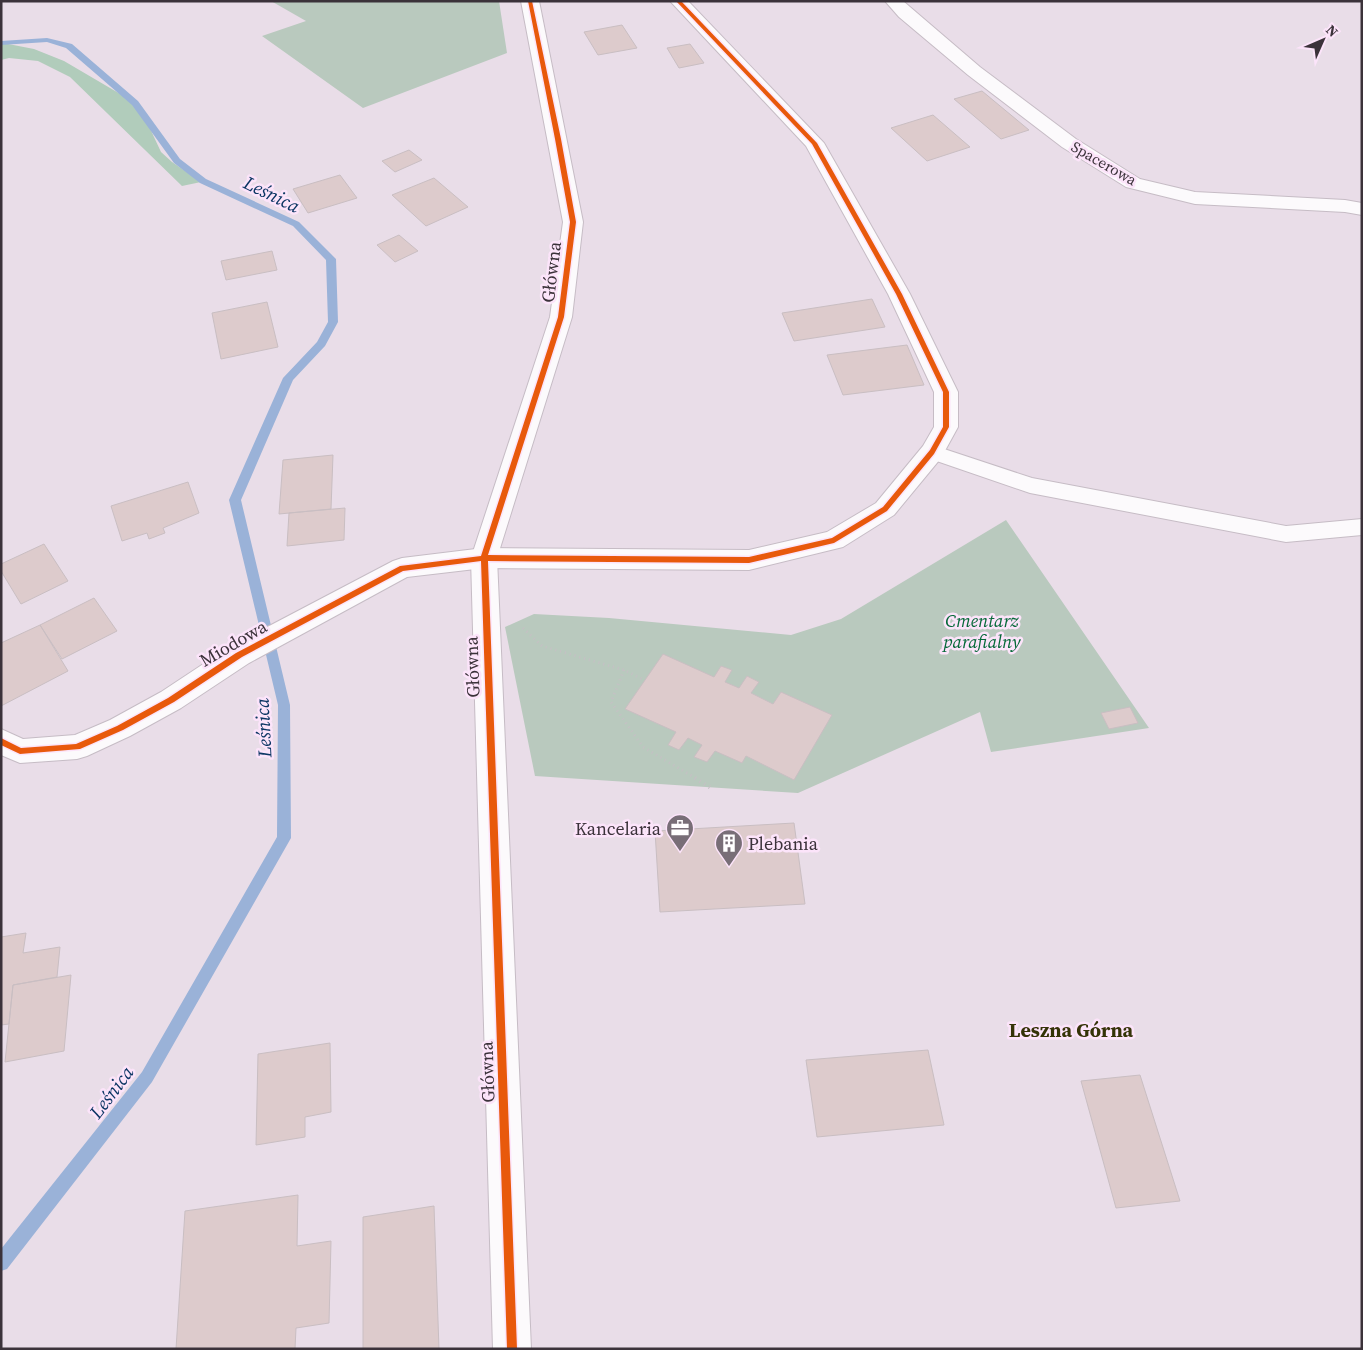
<svg xmlns="http://www.w3.org/2000/svg" width="1363" height="1350" font-family="'Source Serif 4',serif">
<style>
.green{fill:#b9c9be}
.forest{fill:#b1ccbb}
.lines{fill:none;stroke-linecap:round;stroke-linejoin:round}
.stream{fill:#9ab2d8;fill-rule:evenodd}
.building{fill:#ddcbcc;stroke:#c9bec2}
.lane-casing{stroke:#c6bcc5;stroke-width:2}
.street-casing{stroke:#c6bcc5;stroke-width:2}
.secondary-casing{stroke:#c6bcc5;stroke-width:2}
.path-far1{stroke:#c5c0c4;stroke-width:3;stroke-dasharray:1 4;stroke-linecap:butt}
.path{stroke:#c5c0c4;stroke-width:4;stroke-dasharray:1 4.5;stroke-linecap:butt}
.lane{fill:#fcfafc;fill-rule:evenodd}
.street{fill:#fcfafc;fill-rule:evenodd}
.secondary{fill:#fcfafc;fill-rule:evenodd}
.cycleway-casing{stroke:#fce4fa;stroke-width:3}
.cycleway{fill:#e8590c;fill-rule:evenodd}
.labels{text-anchor:middle;dominant-baseline:central;stroke-width:5;stroke-linejoin:round;paint-order:stroke}
.far-street-label{font-size:15px;fill:#3b323a;stroke:#fce4fa}
.street-label{font-size:18px;fill:#3b323a;stroke:#fce4fa}
.park-label{font-size:18px;font-style:italic;fill:#056938;stroke:#fce4fa}
.poi-label{font-size:18px;fill:#3b323a;stroke:#fce4fa;text-anchor:end}
.water-label{font-size:19px;font-style:italic;fill:#0c3664;stroke:#fce4fa}
.quarter-label{font-size:20px;font-weight:bold;fill:#353308;stroke:#fce4fa}
</style>
<rect width="100%" height="100%" fill="#e9dde8"/>
<path class="green" d="M271,1H499L507,53L363,108L262,36L306,21Z
M1006,520L1149,728L991,752L980,712L798,793L535,776L505,627L534,614L609,618L791,635L841,619Z"/>
<path class="forest" d="M3,43L34,49L64,61L139,105L161,152L172,162L201,182L182,186L70,77L38,61L9,58L1,60V44Z"/>
<g class="lines">
<path class="stream" d="M47,38L72,44L138,101L180,159L206,179L299,222L336,259L338,322L325,346L293,380L241,500L290,705L291,838L152,1082L7,1269L1,1271V1249L142,1072L277,837L278,705L229,500L283,378L317,342L328,322L326,260L293,226L200,183L174,163L132,105L66,48L47,42L1,45V41Z"/>
</g>
<path class="building" d="M622,25L637,48L598,55L584,32Z
M690,44L704,63L679,68L667,48Z
M982,91L1029,130L1001,139L954,99Z
M933,115L970,147L927,161L891,128Z
M409,150L422,160L395,172L382,161Z
M340,175L357,198L308,213L293,189Z
M434,178L468,207L426,226L392,195Z
M399,235L418,251L395,262L377,245Z
M272,251L277,270L226,280L221,261Z
M872,299L885,327L794,341L782,313Z
M267,302L278,347L221,359L212,313Z
M907,345L924,385L843,395L827,355Z
M333,455L331,509L279,514L283,460Z
M188,482L199,513L163,528L165,533L149,539L147,533L122,541L111,506Z
M345,508L344,540L287,546L289,513Z
M44,544L68,581L21,604L1,571V564Z
M94,598L117,631L62,659L40,625Z
M40,625L68,671L1,706V643Z
M663,654L714,677L721,666L732,670L725,682L739,688L747,676L759,682L751,693L773,704L781,692L832,715L794,780L746,756L742,763L715,751L707,762L694,757L702,745L688,738L679,750L668,745L676,732L625,709Z
M1130,707L1138,723L1109,729L1101,713Z
M794,823L805,904L660,912L655,831Z
M26,933L23,953L60,947L57,977L13,985L9,1024L1,1025V937Z
M71,975L64,1051L5,1062L13,985Z
M330,1043L331,1112L305,1117V1137L256,1145L258,1054Z
M928,1050L944,1125L817,1137L806,1060Z
M1140,1075L1180,1201L1116,1208L1081,1081Z
M298,1195L297,1246L331,1241L329,1323L296,1328L295,1349H176L185,1211Z
M434,1206L439,1349H363V1217Z"/>
<g class="lines">
<g class="lane-casing">
<path id="lane" d="M932,445L1032,478L1286,526L1362,519V535L1286,542L1030,493L925,457L922,452L925,447Z"/>
</g>
<g class="street-casing">
<path id="street" d="M670,1H688L824,143L910,294L958,392V427L941,458L894,515L843,547L749,570L484,568L407,577L249,663L181,708L130,736L87,756L77,759L20,763L1,755V729L23,739L75,735L110,720L161,692L229,647L393,561L402,558L484,548L749,550L827,532L876,503L923,446L934,427V392L888,294L806,146Z
M885,1H903L980,67L1076,139L1140,179L1195,192L1345,200L1362,203V215L1345,212L1195,204L1126,187L1062,147L968,75L899,17Z"/>
</g>
<g class="secondary-casing">
<path id="secondary" d="M521,1H539L583,222L572,317L497,558L531,1349H493L471,558L550,317L563,222Z"/>
</g>
<path class="path-far1" d="M523,628L542,646L624,670L644,680
M624,670L611,702L643,747L697,779"/>
<path class="path" d="M695,778L711,788"/>
<use href="#lane" class="lane"/>
<use href="#street" class="street"/>
<use href="#secondary" class="secondary"/>
<g class="cycleway-casing">
<path id="cycleway" d="M528,1H532L561,139L576,222L564,317L488,555L749,557L832,538L883,507L930,450L943,427V392L896,294L812,144L676,1H681L817,143L902,294L949,392V427L934,454L887,511L834,543L749,563L488,561L517,1349H507L481,561L403,571L242,657L174,702L123,730L80,749L20,754L1,745V738L21,748L76,744L117,726L168,698L236,653L400,566L481,556L558,317L570,222L555,139Z"/>
</g>
<use href="#cycleway" class="cycleway"/>
</g>
<defs>
<g id="office-pin" transform="scale(1.4375)"><path d="M0 17L-7.5 6A9.5 9.5 0 1 1 7.5 6Z" fill="#786e77" stroke="#fce4fa"/><path d="M-6-3h4V-5.5h4V-3h4V5H-6ZM-1-4.5V-3h2v-1.5ZM-6 0V1H6V0Z" fill="#fff"/></g>
<g id="building-pin" transform="scale(1.4375)"><path d="M0 17L-7.5 6A9.5 9.5 0 1 1 7.5 6Z" fill="#786e77" stroke="#fce4fa"/><path d="M-4-6H4V6H1V3H-1V6H-4ZM-2.5-4.3h1.7v1.8h-1.7ZM.8-4.3h1.7v1.8H.8ZM-2.5-1h1.7V.8h-1.7ZM.8-1h1.7V.8H.8Z" fill="#fff"/></g>
</defs>
<g fill-rule="evenodd">
<use href="#office-pin" x="680" y="828"/>
<use href="#building-pin" x="729" y="843"/>
</g>
<g class="labels">
<g class="far-street-label">
<text transform="translate(1104 163) rotate(30)">Spacerowa</text>
</g>
<g class="street-label">
<text transform="translate(551 272) rotate(-83)">Główna</text>
<text transform="translate(233 643) rotate(-30)">Miodowa</text>
<text transform="translate(472 667) rotate(-92)">Główna</text>
<text transform="translate(487 1072) rotate(-92)">Główna</text>
</g>
<g class="park-label">
<text x="982" y="620">Cmentarz<tspan x="982" dy="21">parafialny</tspan></text>
</g>
<g class="poi-label">
<text x="661" y="828">Kancelaria</text>
<text x="748" y="843" text-anchor="start">Plebania</text>
</g>
<g class="water-label">
<text transform="translate(272 194) rotate(26)">Leśnica</text>
<text transform="translate(263 728) rotate(-93)">Leśnica</text>
<text transform="translate(111 1092) rotate(-53)">Leśnica</text>
</g>
<g class="quarter-label">
<text x="1071" y="1030">Leszna Górna</text>
</g>
</g>
<rect width="1363" height="1350" fill="none" stroke="#3b323a" stroke-width="5"/>
<g transform="translate(1323 40) rotate(45)" stroke="#fce4fa" stroke-width="4" paint-order="stroke">
<path d="M0-4L9 19L0 12L-9 19Z" fill="#3b323a"/>
<text y="-8" font-size="14" font-weight="bold" text-anchor="middle" fill="#3b323a">N</text>
</g>
</svg>
